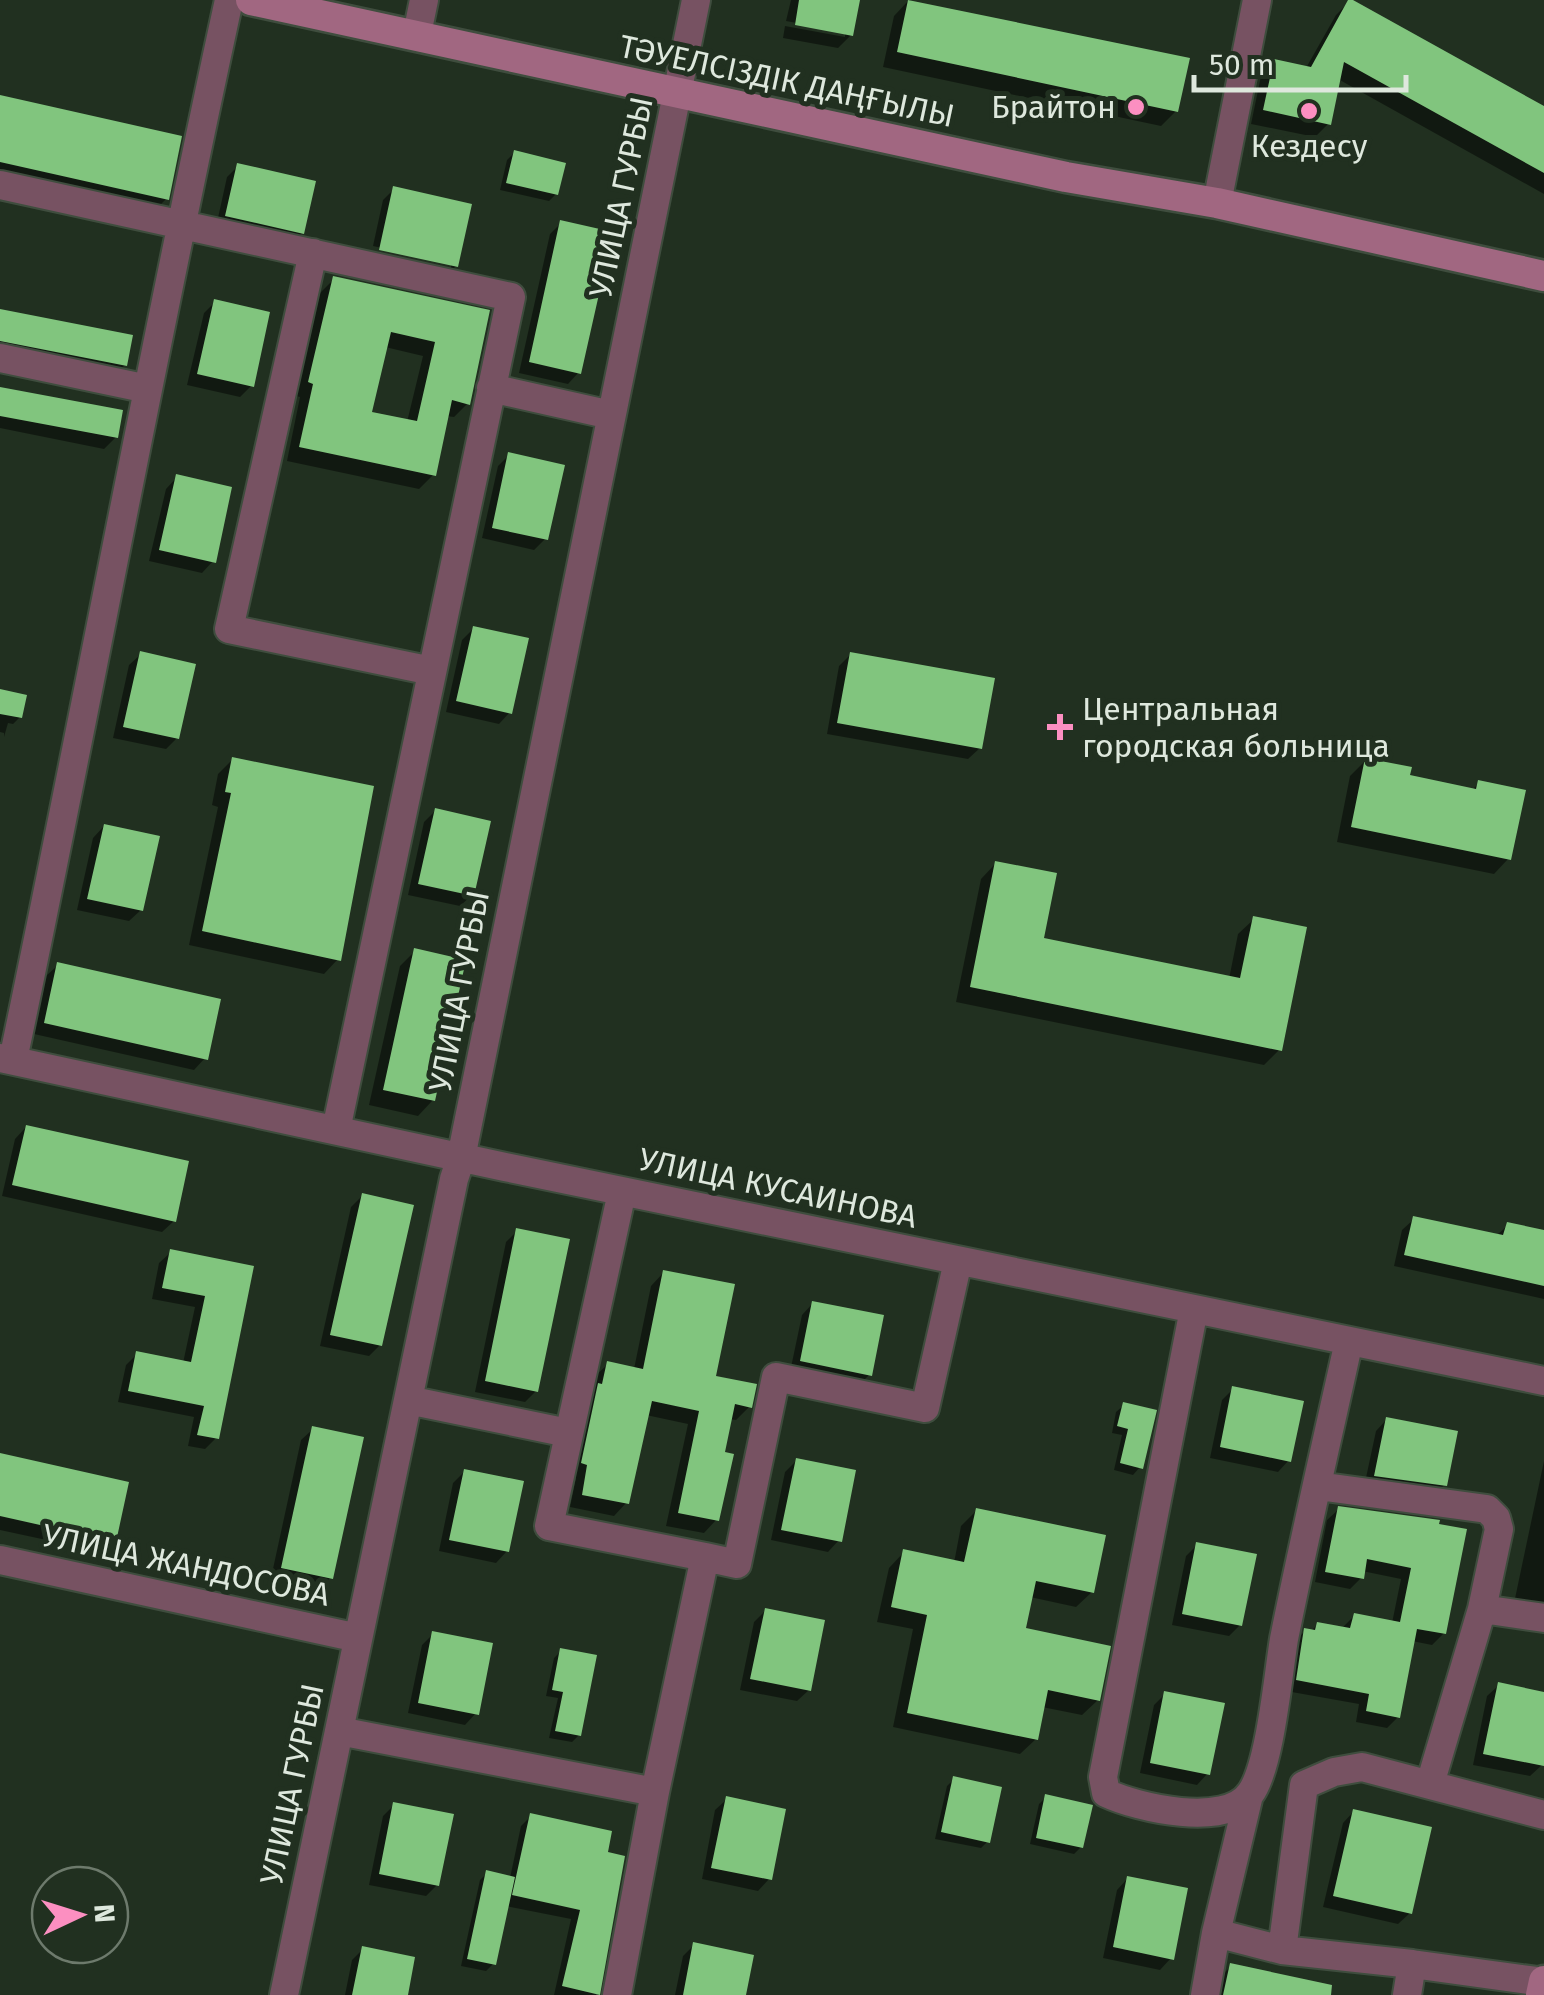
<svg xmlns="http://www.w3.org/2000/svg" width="1544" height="1995" font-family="'Fira Sans',sans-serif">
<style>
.shadow{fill:#0007;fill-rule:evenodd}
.building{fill:#81c57e;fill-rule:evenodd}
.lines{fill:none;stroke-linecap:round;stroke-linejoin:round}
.street-casing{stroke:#3f4d3e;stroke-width:32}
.secondary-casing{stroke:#3f4d3e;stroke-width:35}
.street{stroke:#775262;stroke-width:28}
.secondary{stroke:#a16781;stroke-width:30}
.poi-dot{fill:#fc8fc1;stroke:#213020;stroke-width:4}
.labels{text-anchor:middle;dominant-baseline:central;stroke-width:10;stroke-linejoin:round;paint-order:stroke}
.street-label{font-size:32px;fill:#dee8dd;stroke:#213020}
.poi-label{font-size:32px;fill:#dee8dd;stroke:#213020;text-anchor:end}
</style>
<rect width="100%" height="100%" fill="#213020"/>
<path class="shadow" d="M791,0H858L851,35L838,48L783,38L785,26L845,37V32L786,21Z
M909,0L1176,111L1161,126L883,67L894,16Z
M1350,1L1544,109V194L1338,79L1329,123L1315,137L1251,124L1261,76L1275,62L1306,68L1336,15Z
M0,98L166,199L152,213L0,179Z
M514,153L556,194L549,201L500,190L507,160Z
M238,166L302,233L291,244L216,227L227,177Z
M394,189L456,266L444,278L370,261L372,251L451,268V263L373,246L383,200Z
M561,223L579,372L568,384L519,373L550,234Z
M334,279L487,312L468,403L454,417L446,416L433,475L419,489L287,461L300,397L296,396L320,293ZM385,347L423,356L407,422L369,413Z
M215,302L251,386L240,397L187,385L204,313Z
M0,312L125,365L113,376L0,354Z
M0,389L116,437L104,449L0,428Z
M509,455L545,539L534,550L482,538L498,466Z
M177,477L213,561L202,573L149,561L166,489Z
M474,628L510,712L499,724L446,712L462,640Z
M141,654L177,738L166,749L113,738L129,665Z
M850,655L980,748L968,759L827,734L839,666Z
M0,692L20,717L13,724L8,723L4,737V733L0,732Z
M232,760L338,959L324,974L189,945L218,807L212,805L218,774Z
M1366,760L1407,777L1472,790L1479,783L1509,858L1494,874L1337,842L1350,776Z
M435,811L472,895L460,906L408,895L424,822Z
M104,826L141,910L129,921L77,910L93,838Z
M996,863L1041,940L1229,979L1238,934L1254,919L1279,1050L1264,1065L956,1002L981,879Z
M415,951L433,1100L418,1116L369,1105L400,966Z
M58,965L205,1058L194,1070L34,1034L46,976Z
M26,1127L174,1221L162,1232L2,1196L15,1139Z
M362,1196L380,1345L369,1356L320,1346L351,1207Z
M1414,1219L1496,1236L1508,1225L1544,1233V1299L1394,1266L1402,1230Z
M517,1231L536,1391L525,1402L475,1392L506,1242Z
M171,1252L251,1268L216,1438L205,1449L188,1446L194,1417L118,1402L126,1365L137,1354L183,1363L195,1307L152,1299L159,1263Z
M664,1272L713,1378L749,1407L736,1420L729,1419L722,1454L717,1519L704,1533L666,1526L688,1424L646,1415L627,1502L614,1516L570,1507L576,1478L569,1476L594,1377L608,1364L634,1369L651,1286Z
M813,1303L869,1375L858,1386L790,1372L802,1315Z
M1233,1389L1289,1460L1278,1472L1210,1458L1222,1400Z
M1124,1405L1140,1467L1133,1475L1114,1470L1122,1435L1112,1433L1116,1412Z
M1387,1419L1444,1485L1433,1496L1364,1487L1376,1431Z
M313,1429L330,1578L319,1589L271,1578L301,1440Z
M0,1456L114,1541L102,1552L0,1530Z
M796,1461L839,1540L828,1552L771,1540L785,1472Z
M1544,1461V1618L1513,1608Z
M465,1471L507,1551L496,1563L439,1551L453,1483Z
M1339,1509L1437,1522L1444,1633L1432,1645L1412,1641L1398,1717L1387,1728L1356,1722L1359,1704L1286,1691L1294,1642L1305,1631L1310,1632L1318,1624L1343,1627L1354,1616L1392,1623L1401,1579L1362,1571L1361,1578L1350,1589L1315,1582L1327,1520Z
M977,1510L1092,1592L1076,1607L1030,1597L1023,1630L1098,1700L1082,1715L1042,1707L1036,1739L1020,1754L893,1727L913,1629L877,1622L889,1568L904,1552L954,1563L961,1526Z
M1197,1545L1240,1625L1229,1636L1172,1625L1186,1556Z
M766,1610L809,1690L797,1701L740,1690L754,1622Z
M433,1634L476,1713L465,1725L408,1713L422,1645Z
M561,1651L579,1735L572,1742L549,1738L558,1698L546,1696L554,1658Z
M1499,1685L1544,1694V1753L1542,1765L1530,1776L1473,1765L1487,1696Z
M1165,1694L1208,1773L1197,1785L1140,1773L1154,1705Z
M954,1779L988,1841L981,1848L935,1839L947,1786Z
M1046,1797L1081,1847L1074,1854L1030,1844L1039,1804Z
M727,1799L769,1879L758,1891L702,1879L715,1810Z
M394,1805L437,1885L426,1896L369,1885L383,1816Z
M1354,1811L1410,1913L1398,1924L1323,1907L1343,1823Z
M531,1816L609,1833L596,1995H554L571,1919L506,1906L493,1964L486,1971L461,1966L480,1880L487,1873L510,1878L521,1826Z
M1128,1878L1171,1958L1160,1970L1103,1958L1117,1890Z
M694,1945L743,1995H675L683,1956Z
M363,1949L405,1995H345L352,1960Z
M1231,1966L1309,1995H1213L1217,1980Z"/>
<path class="building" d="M799,0H860L853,36L795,25Z
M908,0L1190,58L1178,112L897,52Z
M1348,0H1353L1544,106V173L1344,62L1331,125L1263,110L1274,59L1311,67Z
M0,95L182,136L169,200L0,162Z
M514,150L566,163L558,195L506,183Z
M237,163L316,181L304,234L225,216Z
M393,186L472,204L458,267L379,250Z
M560,220L613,232L581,374L529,362Z
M333,276L490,310L470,405L452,400L436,476L299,447L313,384L308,382ZM391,332L435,342L417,421L372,412Z
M214,299L270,312L254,387L197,374Z
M0,309L133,335L127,366L0,341Z
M0,387L123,410L118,438L0,416Z
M508,452L565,465L548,540L492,528Z
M176,474L232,487L216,563L159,550Z
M473,626L529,638L512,714L456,701Z
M140,651L196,664L179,739L123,727Z
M850,652L995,678L982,749L837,723Z
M0,689L27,695L22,718L0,714Z
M232,757L374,786L341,961L202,931L231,793L225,792Z
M1365,758L1412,767L1410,775L1476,789L1478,780L1526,790L1511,860L1351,827Z
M435,808L491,821L474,896L418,884Z
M104,824L160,836L143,911L87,899Z
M995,861L1057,873L1044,938L1240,978L1253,916L1307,927L1282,1051L970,987Z
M414,948L466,960L435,1101L383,1090Z
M57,962L221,999L208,1060L44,1023Z
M26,1125L189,1161L176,1222L12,1185Z
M362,1193L414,1205L382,1346L330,1335Z
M1413,1216L1503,1235L1507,1222L1544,1230V1286L1404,1255Z
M516,1228L570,1239L538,1392L485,1381Z
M170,1249L254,1266L219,1439L197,1435L204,1406L128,1391L136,1351L191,1362L205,1296L162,1288Z
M663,1270L735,1284L716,1376L757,1384L752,1408L735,1404L725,1452L734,1454L719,1521L678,1513L699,1411L652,1401L629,1504L582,1495L587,1465L581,1463L598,1383L602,1384L607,1361L643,1369Z
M812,1301L884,1315L872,1376L800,1361Z
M1232,1386L1304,1401L1291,1462L1220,1447Z
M1123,1402L1157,1410L1143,1469L1120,1463L1128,1429L1117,1426Z
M1386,1417L1458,1431L1447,1486L1374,1476Z
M312,1426L364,1437L333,1579L281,1568Z
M0,1453L129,1482L116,1542L0,1516Z
M796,1458L856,1470L842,1542L781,1530Z
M464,1469L524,1481L509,1552L449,1540Z
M1338,1506L1440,1520L1439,1524L1467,1529L1446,1634L1417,1629L1400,1718L1366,1711L1369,1694L1296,1680L1304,1628L1315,1630L1317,1622L1350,1628L1354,1613L1400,1622L1411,1568L1367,1559L1364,1579L1325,1572Z
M976,1508L1106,1535L1094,1593L1036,1581L1026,1628L1111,1646L1100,1701L1048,1690L1038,1740L907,1713L927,1615L891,1607L903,1549L964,1562Z
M1196,1542L1257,1554L1242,1626L1182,1614Z
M765,1608L825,1620L811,1691L750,1679Z
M432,1631L493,1643L479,1715L418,1703Z
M560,1648L597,1655L581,1736L555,1731L563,1692L552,1690Z
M1498,1682L1544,1692V1766L1483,1754Z
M1164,1691L1225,1703L1210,1775L1150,1763Z
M953,1776L1002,1787L990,1843L941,1832Z
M1045,1794L1093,1805L1083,1848L1036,1838Z
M726,1796L786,1809L772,1880L711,1868Z
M393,1802L454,1814L439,1886L379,1874Z
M1353,1809L1432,1827L1412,1914L1333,1896Z
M530,1813L612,1831L608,1852L625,1856L600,1995L562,1986L580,1910L512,1895Z
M486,1870L515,1877L496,1965L467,1959Z
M1127,1876L1188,1888L1174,1960L1113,1947Z
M693,1942L754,1955L746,1995H683Z
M362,1946L415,1957L408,1995H352Z
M1230,1963L1332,1985L1331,1995H1223Z"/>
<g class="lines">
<g class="street-casing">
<path id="street" d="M417,34L424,0
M0,185L511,297L336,1130
M1217,203L1257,0
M313,253L229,629L432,671
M0,358L148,389
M491,388L611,415
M0,1058L505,1167L1544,1381
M13,1060C87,707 152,352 229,0
M622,1192L549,1526L705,1557
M1194,1309L1103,1777L1106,1793C1138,1808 1225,1828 1250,1794C1270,1768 1278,1675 1284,1639C1304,1539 1327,1440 1349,1341
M408,1400L568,1433
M1318,1486L1487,1509L1496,1518L1499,1529L1482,1609L1430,1784
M0,1560L358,1638
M1482,1609L1544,1618
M339,1731L655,1792L617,1995
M655,1792L705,1557L737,1564L776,1377L925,1408L958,1261
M1249,1795L1216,1933L1282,1950L1412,1964
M1282,1950L1304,1785L1334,1772L1362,1767L1544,1815
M284,1995L454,1179L461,1158L696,0
M1205,1995L1216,1933
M1407,1995L1412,1964L1544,1982"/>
</g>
<g class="secondary-casing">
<path id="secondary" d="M251,0L1066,177L1217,203L1544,276
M1541,1995L1544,1981"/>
</g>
<use href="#street" class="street"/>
<use href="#secondary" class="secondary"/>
</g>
<g class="poi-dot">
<circle cx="1136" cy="107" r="10"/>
<circle cx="1309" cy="111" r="10"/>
<path d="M1055 712h10v10h10v10h-10v10h-10v-10h-10v-10h10z"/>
</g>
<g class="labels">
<g class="street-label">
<text transform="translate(787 81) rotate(12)">ТӘУЕЛСІЗДІК ДАҢҒЫЛЫ</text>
<text transform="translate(621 197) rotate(-78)">УЛИЦА ГУРБЫ</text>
<text transform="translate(459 991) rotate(-79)">УЛИЦА ГУРБЫ</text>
<text transform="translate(778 1188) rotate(12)">УЛИЦА КУСАИНОВА</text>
<text transform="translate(186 1565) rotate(12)">УЛИЦА ЖАНДОСОВА</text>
<text transform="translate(292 1784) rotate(-78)">УЛИЦА ГУРБЫ</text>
</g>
<g class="poi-label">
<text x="1116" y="107">Брайтон</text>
<text x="1309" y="146" text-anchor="middle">Кездесу</text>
<text x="1082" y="709" text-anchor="start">Центральная<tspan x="1082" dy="37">городская больница</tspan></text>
</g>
</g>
<g transform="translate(80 1915) rotate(86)"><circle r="48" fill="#213020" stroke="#6d7a6c" stroke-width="2.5"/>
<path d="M0-8L18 38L0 25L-18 38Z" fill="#fc8fc1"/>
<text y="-15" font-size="28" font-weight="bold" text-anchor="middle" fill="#dee8dd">N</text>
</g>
<path d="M1194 75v15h212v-15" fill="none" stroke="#dee8dd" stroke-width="5"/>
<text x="1209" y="75" font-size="30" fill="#dee8dd" stroke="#213020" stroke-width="8" paint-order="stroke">50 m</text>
</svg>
